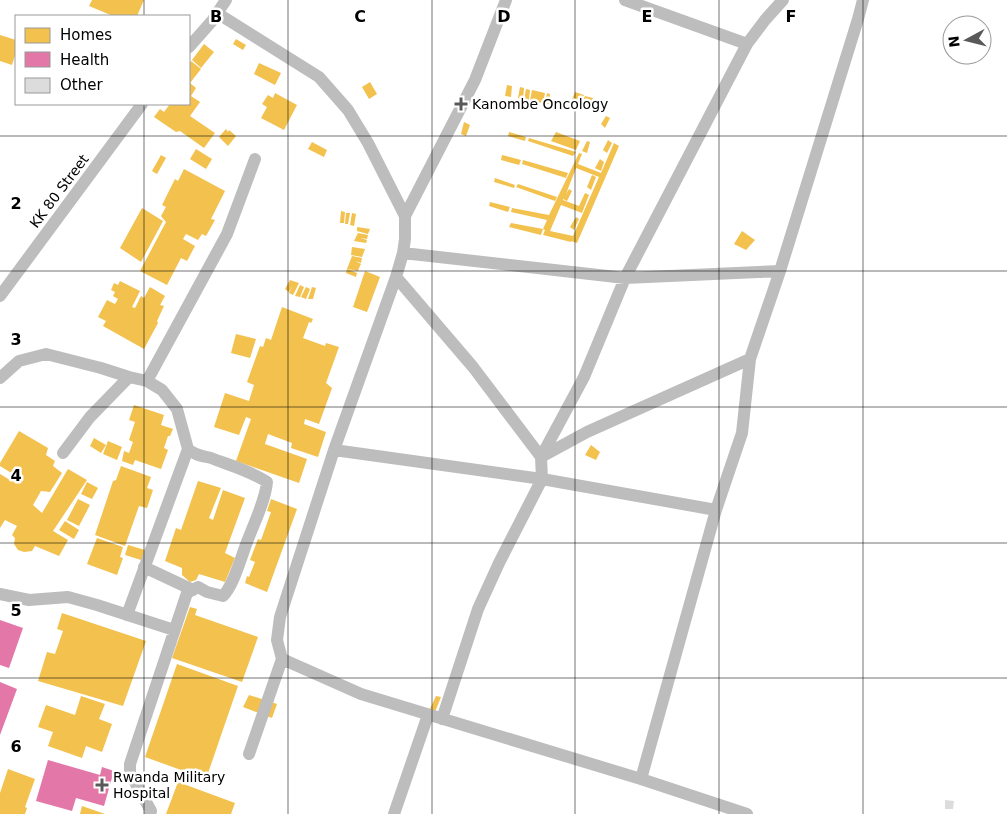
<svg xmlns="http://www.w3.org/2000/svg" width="1007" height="814" font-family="'DejaVu Sans',sans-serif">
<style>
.homes{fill:#f2c14e;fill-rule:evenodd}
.health{fill:#e377a8}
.building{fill:#dcdcdc}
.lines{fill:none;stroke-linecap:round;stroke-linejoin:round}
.street{stroke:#bdbdbd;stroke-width:12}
.grid{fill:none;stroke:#000;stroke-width:1;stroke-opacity:0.55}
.poi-dot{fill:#595959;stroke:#fff;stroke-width:2}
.labels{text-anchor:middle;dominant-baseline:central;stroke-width:5;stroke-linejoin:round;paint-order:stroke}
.poi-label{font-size:14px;fill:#000;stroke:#fff;text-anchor:start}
.street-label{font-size:14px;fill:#000;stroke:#fff}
.grid-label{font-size:16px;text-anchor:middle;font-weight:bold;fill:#000;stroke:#fff;stroke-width:5;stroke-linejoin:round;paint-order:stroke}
</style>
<rect width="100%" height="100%" fill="#fff"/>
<path class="homes" d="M92,0H144L137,16H113L89,6Z
M0,35L16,40V52L12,65L0,61Z
M236,39L246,45L243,50L233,44Z
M204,44L214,52L201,68L192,60Z
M191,61L201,69L190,83L196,88L191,96L200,102L190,116L215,133L204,148L180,131L176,132L154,117L160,109L164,112L170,104H189V65Z
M259,63L281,73L275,85L254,74Z
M370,82L377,94L369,99L362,87Z
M507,85L512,86L511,97L505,96Z
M520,87L524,88L523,100L518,98Z
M526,89L530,90L529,100H524Z
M532,90L545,93L543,103L530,101Z
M575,92L584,95L579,105L571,102Z
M275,93L297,105L284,130L261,118L267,107L262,104L268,95L273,98Z
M547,93L550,94L549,104H545Z
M585,96L593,98L589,109L581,105Z
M595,99L599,101L596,110L590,109Z
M601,101L605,103L603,113L597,111Z
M606,116L610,118L605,128L601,124Z
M464,122L470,125L466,136L461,134Z
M226,129L228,132L229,130L236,136L228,146L219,137Z
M509,132L526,137L525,141L508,136Z
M556,132L580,141L576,150L551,141Z
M529,138L576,152L573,156L528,141Z
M608,140L612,143L607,153L603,150Z
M587,141L590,142L587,153L582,151Z
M312,142L327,150L324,157L308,149Z
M614,143L619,146L577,243L571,241V242L543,235L545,230L543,229L547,220L511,212L512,208L549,215L579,153L582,154L578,164L601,173ZM576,168L599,177L573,236L550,231L561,205L582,213L589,195L585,193L579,206L563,200V199L567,201L572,191L569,189L566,194Z
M196,149L212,159L206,169L190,159Z
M161,155L166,158L157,174L152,171Z
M502,155L521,160L519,165L501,160Z
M600,159L604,162L601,171L595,168Z
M523,160L568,173L566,178L522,164Z
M184,169L225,191L211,219L215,220L206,236L202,234L198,240L186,234L183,239L195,246L187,261L181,258L167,285L140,271L166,222L161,216L166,207L162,205L175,179L178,181Z
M592,175L596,177L591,190L587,187Z
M495,178L515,185L514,188L494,182Z
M518,184L557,197L555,201L516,187Z
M490,202L510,207L508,212L489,206Z
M142,208L163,221L141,262L120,248Z
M341,211L345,212L344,223H340Z
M346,213H350L348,224H345Z
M352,213L356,214L354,226L350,225Z
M576,217L579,219L574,230L570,227Z
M511,223L543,229L541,235L509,227Z
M357,227L370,229L368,234L357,231Z
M742,231L755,240L746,250L734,244Z
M358,233L368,235L367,239L360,238L367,240L366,243L354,241Z
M352,247L365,249L362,257L351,255Z
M352,256L362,258L361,263L355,261L361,264L359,268L354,266L359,268L358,271L347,269Z
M347,269L357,273L356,277L346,273Z
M365,271L380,277L367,312L353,307Z
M290,280L299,283L293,295L289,293L293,285L289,292L285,289Z
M120,281L140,291L132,307L135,308L141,296L144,298L150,287L165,296L160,305L164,306L157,321L158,323L144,349L103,326L106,321L98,317L107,300L115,304L118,299L113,296L115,292L111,290L114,283L118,285Z
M300,285L304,287L300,297L295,296Z
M306,287L310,289L306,299L301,297Z
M312,287L316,288L313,299H308Z
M282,307L313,319L311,323L309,322L303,338L325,346L326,343L339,347L326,383L332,388L319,424L305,419L304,424L326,432L318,457L291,448L292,443L268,434L265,444L307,459L299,483L236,461L251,419L246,417L239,435L214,427L225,393L249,401L254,385L247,382L260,346L263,347L266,338L271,340Z
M236,334L256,339L250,358L231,353Z
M134,405L164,415L161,425L173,429L170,436H168L164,448L168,450L161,469L135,460L133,465L122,461L124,451L129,453L133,442L129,440L135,422L129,420Z
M19,431L48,448L46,455L55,461L53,466L62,473L50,492L41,491L33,505L42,513L68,469L87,480L53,531L68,540L59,556L35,546L32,551L24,552L18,550L14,544L15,538L12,535L17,526L5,520L0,528V474L10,480L13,474L0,466V463Z
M94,438L106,445L101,453L90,446Z
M108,441L122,447L117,460L103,454Z
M591,445L600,452L596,460L585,455Z
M121,466L151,477L147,488L153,490L147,508L139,506L125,546L95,535L113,481L116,480Z
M198,481L221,488L209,518L213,520L223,490L245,498L225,553L235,558L225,582L199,574L196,580L190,582L182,575V568L165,561L176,528L181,530Z
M87,482L98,488L92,499L81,494Z
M78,499L90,505L79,526L67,520Z
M271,499L297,509L267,592L245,583L247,576L249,577L255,562L250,560L258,539L261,540L271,512L267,511Z
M65,521L79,530L74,539L59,530Z
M97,538L123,547L120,557L123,558L117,575L87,564Z
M128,545L145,550L141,560L125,555Z
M190,607L197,609L195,615L258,637L242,682L172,658Z
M62,613L146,641L123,706L38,681L47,652L55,654L63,631L57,629Z
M177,664L238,686L206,779L145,757Z
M249,695L277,704L272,718L243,707Z
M81,696L105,704L99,719L112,724L102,752L86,746L82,758L48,746L53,732L38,727L46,705L75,715Z
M436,696L441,697L435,712L430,709Z
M8,769L35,779L25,807L27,808L25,814H0V793Z
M178,782L235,803L231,814H166Z
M82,806L105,814H80Z"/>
<path class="health" d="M0,620L23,628L9,668L0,665Z
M0,682L17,689L0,735Z
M48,760L100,775L102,767L114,771L104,806L76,798L72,811L36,801Z"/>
<path class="building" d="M945,800L954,801L953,809H945Z"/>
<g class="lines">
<path class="street" d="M625,0L747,44
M217,13L319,77L348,110L368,143L405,216V239L403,253L396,277L334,450L280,617L277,640L282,659L249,754
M189,47L212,21L226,0
M405,216L475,80L506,0
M403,253L625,278L780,271
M396,277L473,367L541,457L587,432L750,359
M0,296L142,104
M0,378L19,361L46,354L101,368L129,377L147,381
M334,450L542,479L716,510
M63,453L90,417L129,377
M144,567L193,590
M0,594L29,600L68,597L97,605L174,630
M127,615L188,449
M282,659L361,694L641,779L716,510L742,433L750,359L780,271L858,19L863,0
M442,719L478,609L499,563L542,479L541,457L584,377L625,278L747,44L765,20L783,0
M641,779L747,814
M150,814L151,811L130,773V764L187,593L198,587L207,592L223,596C234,585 241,557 247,542C254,523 265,502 267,482C251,471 229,465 211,458C203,456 194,455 188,449L177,409L162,390L147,381L227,234L255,159
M394,814L428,715"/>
</g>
<path class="grid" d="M144,0V16M288,0V814M432,0V814M575,0V814M719,0V814M863,0V814M144,104V814M0,136H1007M0,271H1007M0,407H1007M0,543H1007M0,678H1007"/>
<g class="poi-dot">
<path d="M458.5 96.5h5v5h5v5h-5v5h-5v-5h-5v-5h5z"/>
<path d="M99.5 777.5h5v5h5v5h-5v5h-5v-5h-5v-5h5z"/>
</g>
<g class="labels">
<g class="poi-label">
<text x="472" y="104">Kanombe Oncology</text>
<text x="113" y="777">Rwanda Military<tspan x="113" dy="16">Hospital</tspan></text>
</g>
<g class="street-label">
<text transform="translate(59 191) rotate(-53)">KK 80 Street</text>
</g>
</g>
<g class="grid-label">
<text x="216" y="22">B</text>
<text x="360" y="22">C</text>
<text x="504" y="22">D</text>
<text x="647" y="22">E</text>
<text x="791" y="22">F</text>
<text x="16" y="209">2</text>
<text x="16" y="345">3</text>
<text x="16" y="481">4</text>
<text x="16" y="616">5</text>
<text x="16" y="752">6</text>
</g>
<rect x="15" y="15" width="175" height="90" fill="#ffffff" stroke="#999999"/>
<rect x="25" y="28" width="25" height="15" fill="#f2c14e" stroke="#999999"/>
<text x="60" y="40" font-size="15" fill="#000000">Homes</text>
<rect x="25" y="52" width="25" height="15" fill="#e377a8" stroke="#999999"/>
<text x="60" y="65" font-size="15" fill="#000000">Health</text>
<rect x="25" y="78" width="25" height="15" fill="#dcdcdc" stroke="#999999"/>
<text x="60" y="90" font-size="15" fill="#000000">Other</text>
<g transform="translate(967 40) rotate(263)"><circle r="24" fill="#ffffff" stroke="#999999"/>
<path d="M0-4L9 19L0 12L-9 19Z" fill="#595959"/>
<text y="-8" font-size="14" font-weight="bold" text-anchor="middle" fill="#000000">N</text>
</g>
</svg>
